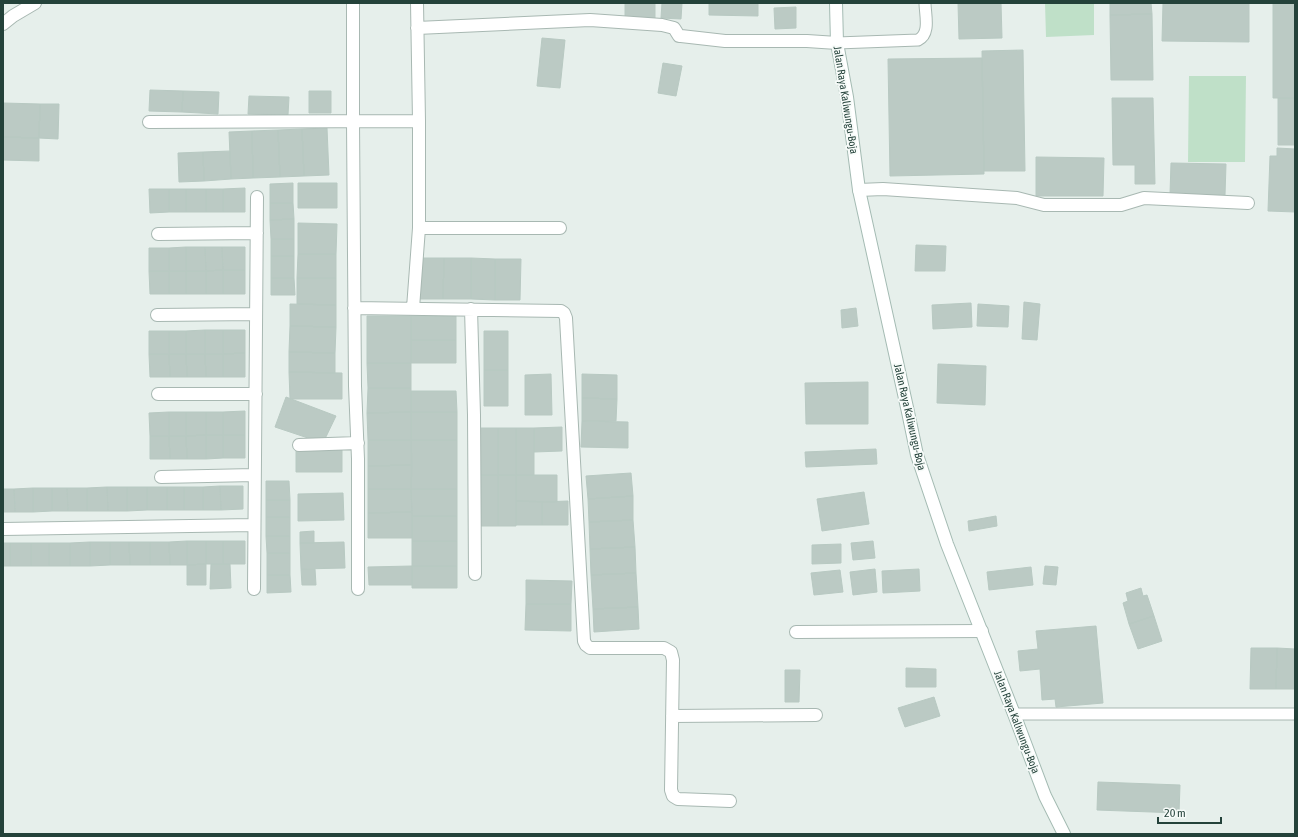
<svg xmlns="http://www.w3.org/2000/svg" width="1298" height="837" font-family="'Asap Condensed',sans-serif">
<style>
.green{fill:#bfe0c8}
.building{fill:#bbcac4;stroke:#b8c9c2}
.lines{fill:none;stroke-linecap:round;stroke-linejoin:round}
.lane-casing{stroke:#a8b8b2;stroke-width:13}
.street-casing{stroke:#a8b8b2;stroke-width:14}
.secondary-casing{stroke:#a4bbb3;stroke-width:14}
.lane{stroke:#fff;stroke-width:11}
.street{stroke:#fff;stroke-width:12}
.secondary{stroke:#fff;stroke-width:12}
.labels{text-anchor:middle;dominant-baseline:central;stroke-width:3.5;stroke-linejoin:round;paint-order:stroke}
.street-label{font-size:11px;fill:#24423a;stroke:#f7fbf9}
</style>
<rect width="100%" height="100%" fill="#e6efeb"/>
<path class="green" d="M1045,3H1094V35L1046,37Z
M1189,76H1246L1245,162H1188Z"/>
<path class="building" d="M625,3H655V18H625Z
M662,3H682L681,19L661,18Z
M709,3H758V16L709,15Z
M958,3H1001L1002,38L959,39Z
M1110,3H1151L1152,14L1110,15Z
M1163,3H1249V42L1162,41Z
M1273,3H1295V98H1273Z
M796,7V28L775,29L774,8Z
M1152,14L1153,80H1111L1110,15Z
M542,38L565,40L560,88L537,86Z
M1023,50L1025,171H984L982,51Z
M982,58L984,174L890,176L888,59Z
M663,63L682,66L676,96L658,93Z
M150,90L183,91L182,112L149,111Z
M183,91L219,92L218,114L182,112Z
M309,91H331V113H309Z
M249,96L289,97L288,115L248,114Z
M1112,98H1153L1155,184H1135V165H1113Z
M1278,98H1295V145H1278Z
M3,103L40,104L39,138L3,137Z
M40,104H59L58,139L39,138Z
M327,128L329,175L304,176L302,129Z
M302,129L304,176L280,177L278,130Z
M278,130L280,177L253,178L252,131Z
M252,131L253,178L231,179L229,132Z
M3,137L39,138V161L3,160Z
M1277,148L1295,149V212L1268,211L1270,156H1277Z
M230,151L231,179L204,181L203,152Z
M203,152L204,181L179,182L178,153Z
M1036,157L1104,158L1103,196H1036Z
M1171,163L1226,164L1225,195L1170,194Z
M293,183V203H270V184Z
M298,183H337V208H298Z
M245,188V212H223V189Z
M149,189H169V212L150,213Z
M169,189H186V212H169Z
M186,189H206V212H186Z
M206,189H223V212H206Z
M270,203H293L294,219L270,220Z
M294,219V239H271L270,220Z
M298,223L337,224L336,254H298Z
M271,239H294V256H271Z
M916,245L946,246L945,271H915Z
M186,247V271H169V248Z
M186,247H205L206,271H186Z
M205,247H222L223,270L206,271Z
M222,247H245V270H223Z
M149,248H169V271H149Z
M298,254H336V278H297Z
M271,256H294V278H271Z
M420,258H444L443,299H420Z
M444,258H471V299H443Z
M471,258L495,259V300L471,299Z
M495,259H521L520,300H495Z
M223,270H245V294H223Z
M223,270V294H206V271Z
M149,271H169V294H150Z
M169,271H186V294H169Z
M186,271H206V294H186Z
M271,278H294L295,295H271Z
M297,278H336V305L297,304Z
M1024,302L1040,304L1037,340L1022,339Z
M971,303L972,327L933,329L932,305Z
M290,304L336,305V327L290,326Z
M978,304L1009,306L1008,327L977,326Z
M856,308L858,326L842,328L841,310Z
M367,316H411V363H367Z
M411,316H456V340H411Z
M290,326L336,327L335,353L289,352Z
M205,330V354H186V331Z
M205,330H223V354H205Z
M223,330H245V353L223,354Z
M149,331H169V354H149Z
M169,331H186V354H169Z
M484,331H508V370H484Z
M411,340H456V363H411Z
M289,352L335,353V373L289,372Z
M245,353V377H223V354Z
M149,354H169L170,377H150Z
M169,354H186L187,377H170Z
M186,354H205L206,377H187Z
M205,354H223V377H206Z
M367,363H411V388H368Z
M938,364L986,366L985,405L937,403Z
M484,370H508V406H484Z
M289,372L342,373V399H290Z
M551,374L552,415H525V375Z
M582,374L617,375V399L582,398Z
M868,382V424H806L805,383Z
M368,388H411V412L367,413Z
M411,391H456L457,412H411Z
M286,397L336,416L323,443L275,427Z
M582,398L617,399L616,421H582Z
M245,411V435H223V412Z
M169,412H186V436H169Z
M169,412V436H150L149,413Z
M186,412H206V435L186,436Z
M206,412H223V435H206Z
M411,412H457V440H411Z
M411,412V440H368L367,413Z
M582,421L628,422V448L581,447Z
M562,427V451L534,452V428Z
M478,428H498V475H478Z
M498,428H516V475H498Z
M516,428H534V475H516Z
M206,435H223V458L206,459Z
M206,435V459H187L186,436Z
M223,435H245V458H223Z
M150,436H169L170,459H150Z
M169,436H186L187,459H170Z
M368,440H411L412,465L368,466Z
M411,440H457V489H411Z
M296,448H342V472H296Z
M876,449L877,464L806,467L805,452Z
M412,465L411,489H368V466Z
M631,473L633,496L588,499L586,476Z
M478,475H498V526H478Z
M498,475H516V526H498Z
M516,475H557V502L516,501Z
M266,481H289L290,500H266Z
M220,486H243V509L221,510Z
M220,486L221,510H203V487Z
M107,487H127V511H108Z
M107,487L108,511H87V488Z
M127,487H147V510L127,511Z
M147,487H167V510H147Z
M167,487H184V510H167Z
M184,487H203V510H184Z
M33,488V512H15L14,489Z
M33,488H52V511L33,512Z
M52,488H67L68,511H52Z
M67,488H87V511H68Z
M3,489H14L15,512H3Z
M368,489H411L412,512L368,513Z
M411,489H457V516H412Z
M864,492L869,524L822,531L817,499Z
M343,493L344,520L298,521V494Z
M633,496V520L589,522L588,499Z
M266,500H290V517H266Z
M516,501L542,502V525H516Z
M568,501V525H542V502Z
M412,512V538H368V513Z
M412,516H457V541H412Z
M996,516L997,526L969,531L968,521Z
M266,517H290V536H266Z
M633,520L635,547L590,549L589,522Z
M314,531V543H300V532Z
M266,536H290V553H267Z
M187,541V565H170L169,542Z
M187,541H206V564L187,565Z
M206,541H223V564H206Z
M223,541H245V564H223Z
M412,541H457V566H412Z
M873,541L875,558L853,560L851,543Z
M90,542H110V565L90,566Z
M90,542V566H70V543Z
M110,542H129L130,565H110Z
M129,542H150V565H130Z
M150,542H169L170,565H150Z
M344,542L345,568L301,569L300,543Z
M3,543H10V566H3Z
M10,543H31V566H10Z
M31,543H49V566H31Z
M49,543H70V566H49Z
M841,544V563L812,564V545Z
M635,547L636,573L591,575L590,549Z
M267,553H290V575H267Z
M206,564V585H187V565Z
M211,564H230L231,588L210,589Z
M412,566H457V588H412Z
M412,566V585H369L368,567Z
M1045,566L1058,567L1056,585L1043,584Z
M1031,567L1033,585L989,590L987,572Z
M301,569H315L316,585H302Z
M875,569L877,592L853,595L850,572Z
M919,569L920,591L883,593L882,571Z
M840,570L843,592L814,595L811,573Z
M636,573L638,607L593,609L591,575Z
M267,575H290L291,592L267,593Z
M526,580L572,581L571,604H526Z
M1141,588L1143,596L1147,595L1154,616L1129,624L1123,603L1128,601L1126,593Z
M526,604H571V631L525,630Z
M638,607L639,629L594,632L593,609Z
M1154,616L1162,641L1138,649L1129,624Z
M1096,626L1103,703L1056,707L1055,699L1042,700L1040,669L1020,671L1018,651L1038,649L1036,631Z
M1251,648H1277L1276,689H1250Z
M1277,648L1295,649V689H1276Z
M906,668L936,669V687H906Z
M785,670H800L799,702H785Z
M934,697L940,716L905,727L898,708Z
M1098,782L1180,785L1179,813L1097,810Z"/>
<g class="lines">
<g class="lane-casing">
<path id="lane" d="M837,43L918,40C931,34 925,14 925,3
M1014,714H1295"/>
</g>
<g class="street-casing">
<path id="street" d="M353,3V122L355,386L358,459V589
M3,24L13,16L35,3
M417,28L590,20L662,25L674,28L679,36H681L725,41H807L837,43
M149,122L419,121L417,3
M859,190L883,189L1017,198L1044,205H1121L1144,198L1248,203
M419,228H560
M158,234L257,233
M354,308L561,311L564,313L566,318L584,641L586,645L590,648H664L671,652L673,660L671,790L673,796L678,799L730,801
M413,308L419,228V121
M471,309L474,415L475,574
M157,315L256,314
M158,394H256
M299,445L358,443
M161,477L254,475
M3,529L253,525
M254,589L257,197
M796,632L982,631
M672,716L816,715"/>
</g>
<g class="secondary-casing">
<path id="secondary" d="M836,3L837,43L847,97L859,190L908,412L917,455L947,544L1014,714L1045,796L1064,834"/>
</g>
<use href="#lane" class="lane"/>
<use href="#street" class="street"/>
<use href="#secondary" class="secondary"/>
</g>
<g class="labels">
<g class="street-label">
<text transform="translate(846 100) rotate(81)">Jalan Raya Kaliwungu-Boja</text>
<text transform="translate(910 417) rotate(77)">Jalan Raya Kaliwungu-Boja</text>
<text transform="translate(1017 722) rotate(69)">Jalan Raya Kaliwungu-Boja</text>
</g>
</g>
<rect width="1298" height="837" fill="none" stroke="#24423a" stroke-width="8"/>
<path d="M1158 817v6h63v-6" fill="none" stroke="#24423a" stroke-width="2"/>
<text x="1164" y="817" font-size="12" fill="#24423a" stroke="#f7fbf9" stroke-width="3" paint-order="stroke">20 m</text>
</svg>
